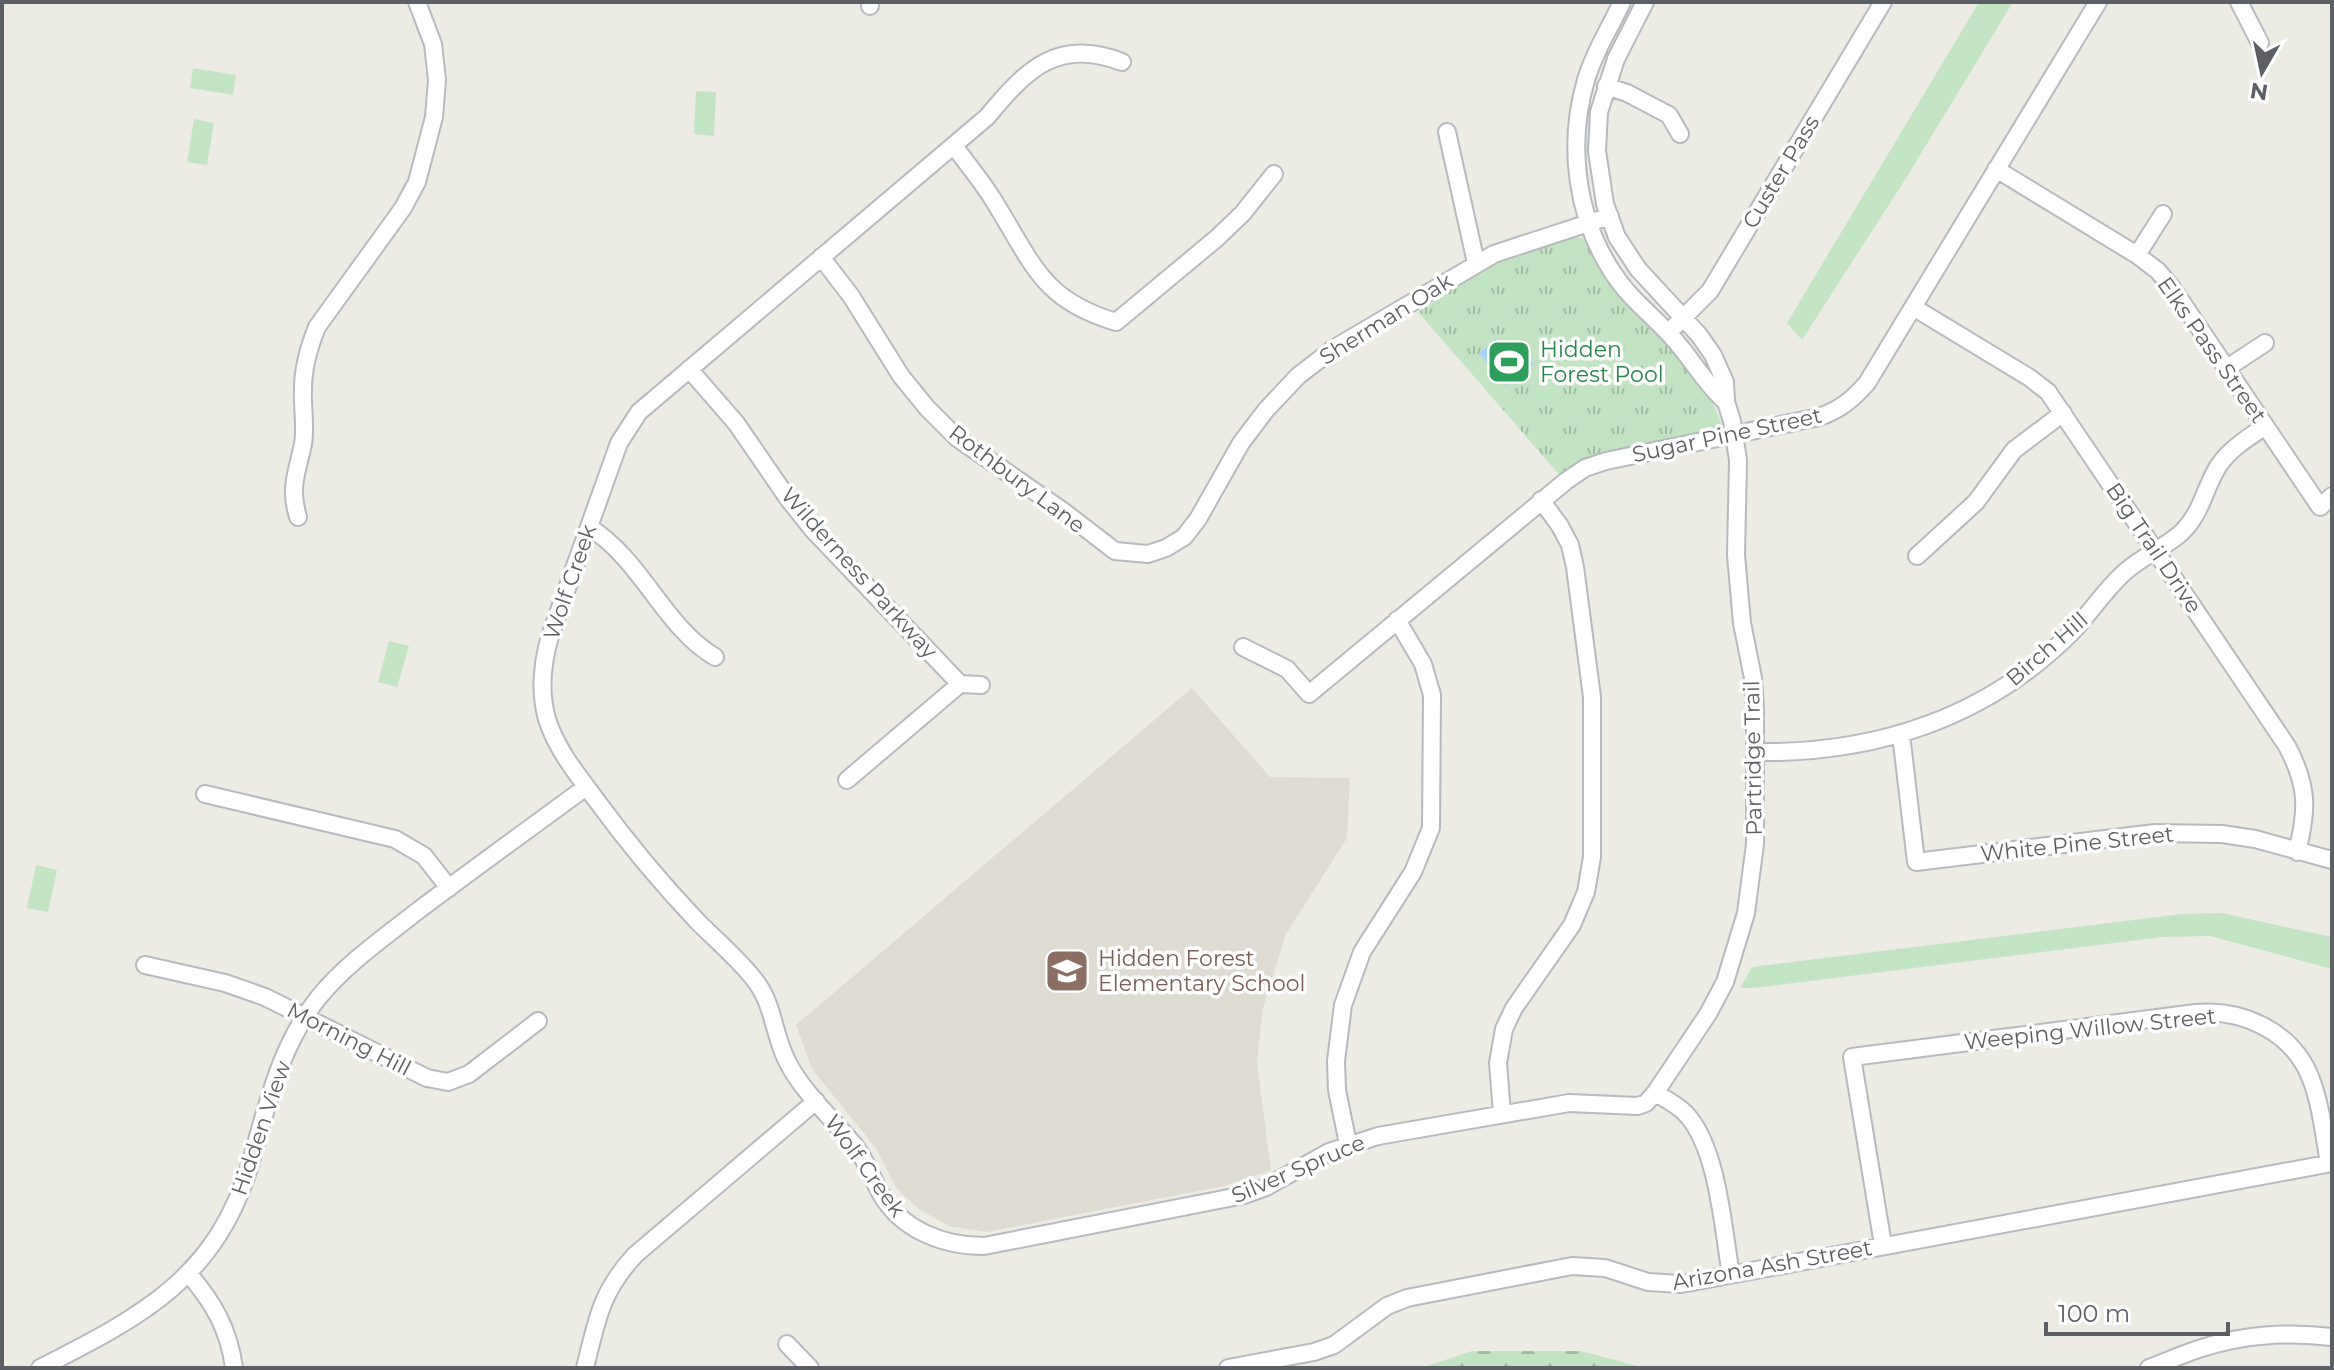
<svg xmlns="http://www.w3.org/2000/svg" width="2334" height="1370" font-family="Montserrat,sans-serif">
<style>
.education{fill:#dddbd2}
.grass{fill:#c2e4c3}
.forest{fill:url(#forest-firs)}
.park{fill:url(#park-tufts)}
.water{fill:#a7d3fa}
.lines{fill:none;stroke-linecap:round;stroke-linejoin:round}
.minor-casing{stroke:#b6b9bd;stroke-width:20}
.minor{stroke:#fff;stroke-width:16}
.labels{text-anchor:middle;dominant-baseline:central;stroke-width:7;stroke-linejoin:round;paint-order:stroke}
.street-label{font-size:22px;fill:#5c5f63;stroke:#fff}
.leisure-label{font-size:22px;fill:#27864d;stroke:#fff;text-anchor:start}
.education-label{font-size:22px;fill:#785e54;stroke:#fff;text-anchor:start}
</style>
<defs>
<pattern id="forest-firs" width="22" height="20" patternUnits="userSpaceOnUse" patternTransform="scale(2)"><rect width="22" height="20" fill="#c2e4c3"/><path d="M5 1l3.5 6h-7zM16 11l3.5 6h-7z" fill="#a1bca2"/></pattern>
<pattern id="park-tufts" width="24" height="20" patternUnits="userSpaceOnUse" patternTransform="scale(2)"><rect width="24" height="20" fill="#c2e4c3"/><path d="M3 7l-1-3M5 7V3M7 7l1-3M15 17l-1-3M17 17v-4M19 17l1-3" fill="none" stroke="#a1bca2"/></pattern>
</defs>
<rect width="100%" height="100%" fill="#edece4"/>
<path class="education" d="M1192,688L1270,777L1350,778L1347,838L1286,934L1263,1008L1257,1063L1271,1170L1224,1186L987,1232L949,1226L919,1209L897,1189L875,1147L812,1069L796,1025Z"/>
<path class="grass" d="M1979,2H2013L1908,175L1802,340L1787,323Z
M193,68L236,75L233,95L190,88Z
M696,91L716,92L714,136L694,134Z
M194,119L214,123L207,165L187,162Z
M389,641L409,646L397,687L378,682Z
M36,865L57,870L48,912L27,908Z
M2222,913L2332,937V969L2210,936L2163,937L1754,988H1740L1752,967L2182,914Z"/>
<path class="forest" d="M1472,1351H1581L1645,1368H1421Z"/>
<path class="park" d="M1576,237L1587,240C1599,262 1610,286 1627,304C1638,316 1652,326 1664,338C1684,357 1717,401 1722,427L1720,431L1562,478L1418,312L1484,268Z"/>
<path class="water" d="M1496,339L1513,360L1524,352L1534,364L1506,386L1479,353Z"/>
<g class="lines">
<g class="minor-casing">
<path id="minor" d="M1622,2C1610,28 1594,52 1586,80C1567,144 1576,217 1613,273C1629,298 1652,315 1671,336C1691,357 1704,383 1726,402
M2239,2L2260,43
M870,6V2
M1122,62C1057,37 1026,70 987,117L639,412L619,443L550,636C542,664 539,691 547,719C556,748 576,773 594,797C626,841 660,882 698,922C717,941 741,961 757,983C774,1007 774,1036 787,1061C803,1093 833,1119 855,1146C866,1160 872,1178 881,1194C902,1230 943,1246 984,1246L1244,1195L1266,1187L1329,1152L1378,1136L1569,1103L1638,1106L1646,1103L1655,1093L1708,1014L1725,982L1746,913L1755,844V708L1753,678L1742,623L1736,555L1738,460L1732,421L1726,402L1725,382L1713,355L1699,335L1638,269L1617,237L1605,204L1597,151L1599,112L1616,59L1645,2
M1606,86L1627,93L1669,115L1680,134
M1447,132L1476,263
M954,146C968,165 985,185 997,206C1034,266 1043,300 1116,322L1217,238L1243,213L1274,174
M1996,169L2137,255L2158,271L2173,289L2320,507L2332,496
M2137,255L2163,214
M821,257L851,296L901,376L927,408L957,438L1063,511L1115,551L1148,554L1166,548L1184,537L1198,519L1241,443L1266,410L1298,376L1333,349L1494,254L1610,216
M1913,307L2030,378L2048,392L2287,746C2308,786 2308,809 2297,852
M1675,326L1710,291L1883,2
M2227,368L2265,343
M689,369L736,423L789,500L813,530L960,684L981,685
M298,517C289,487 297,473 303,444C306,426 302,406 303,388C303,366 309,347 317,327L403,208L417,182L434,117L437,80L433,44L417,2
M589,527C642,560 664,627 715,657
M1917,556L1976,502L2014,450L2063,413
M1243,647L1287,669L1309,694L1566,481L1585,468L1606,461L1819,417C1840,410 1853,399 1867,383L2098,2
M1901,734L1916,862L2155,833L2222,834L2255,839L2332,860
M1755,752C1874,754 1984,719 2070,634C2090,614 2105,589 2126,571C2143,556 2164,548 2181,533C2203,512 2204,488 2219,465C2231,448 2248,438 2265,426
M847,780L960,684
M205,794L395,839L424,856L449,888
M145,965L225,983L265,997L427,1078L448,1082L469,1074L538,1021
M1655,1093C1666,1099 1678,1105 1686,1114C1718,1148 1723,1229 1731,1275
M1502,1114L1498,1063L1504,1029L1514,1008L1572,925L1586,892L1592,857V697L1575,567L1570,545L1560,526L1541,500
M1348,1144L1337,1090L1336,1061L1343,1005L1362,952L1413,872L1431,828L1432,695L1423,664L1397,620
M1883,1245L1852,1057L2196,1013C2244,1009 2293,1032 2311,1079C2321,1105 2324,1135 2329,1163
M188,1273C213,1302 229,1329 234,1368
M787,1344L810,1368
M40,1368C142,1316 218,1278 252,1158C268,1102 281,1044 319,997C346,964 382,939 415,913C472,870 529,829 586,787
M585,1368C597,1320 600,1293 635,1255L816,1101
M1228,1368L1314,1352L1334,1345L1387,1306L1407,1298L1572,1266L1605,1268L1648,1282L1681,1284L2332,1163
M2149,1368C2163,1363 2176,1357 2190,1352C2236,1335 2283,1331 2332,1337"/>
</g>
<use href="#minor" class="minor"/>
</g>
<defs>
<g id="stadium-square" transform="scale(2.3)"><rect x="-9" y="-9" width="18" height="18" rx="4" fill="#2e9e5b" stroke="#fff"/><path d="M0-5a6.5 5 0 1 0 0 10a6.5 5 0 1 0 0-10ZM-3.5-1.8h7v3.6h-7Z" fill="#fff"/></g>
<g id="school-square" transform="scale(2.3)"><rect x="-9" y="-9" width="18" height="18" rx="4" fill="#8d6e63" stroke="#fff"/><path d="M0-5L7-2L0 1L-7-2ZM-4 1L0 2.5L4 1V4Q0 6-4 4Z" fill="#fff"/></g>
</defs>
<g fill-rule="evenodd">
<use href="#stadium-square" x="1509" y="362"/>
<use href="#school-square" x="1067" y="971"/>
</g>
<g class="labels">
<g class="street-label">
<text transform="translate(1781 172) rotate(-59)">Custer Pass</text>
<text transform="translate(1386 319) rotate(-32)">Sherman Oak</text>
<text transform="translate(2212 350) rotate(55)">Elks Pass Street</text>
<text transform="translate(1727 435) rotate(-12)">Sugar Pine Street</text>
<text transform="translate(1017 479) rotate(37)">Rothbury Lane</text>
<text transform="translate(2154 548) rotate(56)">Big Trail Drive</text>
<text transform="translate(859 573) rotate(48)">Wilderness Parkway</text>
<text transform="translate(570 582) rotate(-71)">Wolf Creek</text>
<text transform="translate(2047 649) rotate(-41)">Birch Hill</text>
<text transform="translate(1753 758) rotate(-91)">Partridge Trail</text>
<text transform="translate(2077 844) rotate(-6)">White Pine Street</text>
<text transform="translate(2090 1029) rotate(-6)">Weeping Willow Street</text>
<text transform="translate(349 1039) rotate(27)">Morning Hill</text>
<text transform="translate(261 1128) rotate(-71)">Hidden View</text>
<text transform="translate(865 1166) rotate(54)">Wolf Creek</text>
<text transform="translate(1298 1169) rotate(-23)">Silver Spruce</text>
<text transform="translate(1772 1265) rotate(-10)">Arizona Ash Street</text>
</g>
<g class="leisure-label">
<text x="1540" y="349">Hidden<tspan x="1540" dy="25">Forest Pool</tspan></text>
</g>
<g class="education-label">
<text x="1098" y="958">Hidden Forest<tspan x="1098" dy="25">Elementary School</tspan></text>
</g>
</g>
<rect width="2334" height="1370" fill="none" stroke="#5c5f63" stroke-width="8"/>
<g transform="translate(2262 72) rotate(189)" stroke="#ffffff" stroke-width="6" paint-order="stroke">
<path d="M0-6L14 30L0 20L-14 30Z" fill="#5c5f63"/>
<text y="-12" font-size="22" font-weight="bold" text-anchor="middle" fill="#5c5f63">N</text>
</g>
<path d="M2046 1322v12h182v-12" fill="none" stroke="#5c5f63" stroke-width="4"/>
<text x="2058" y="1322" font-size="24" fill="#5c5f63" stroke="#ffffff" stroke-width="6" paint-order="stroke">100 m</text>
</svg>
